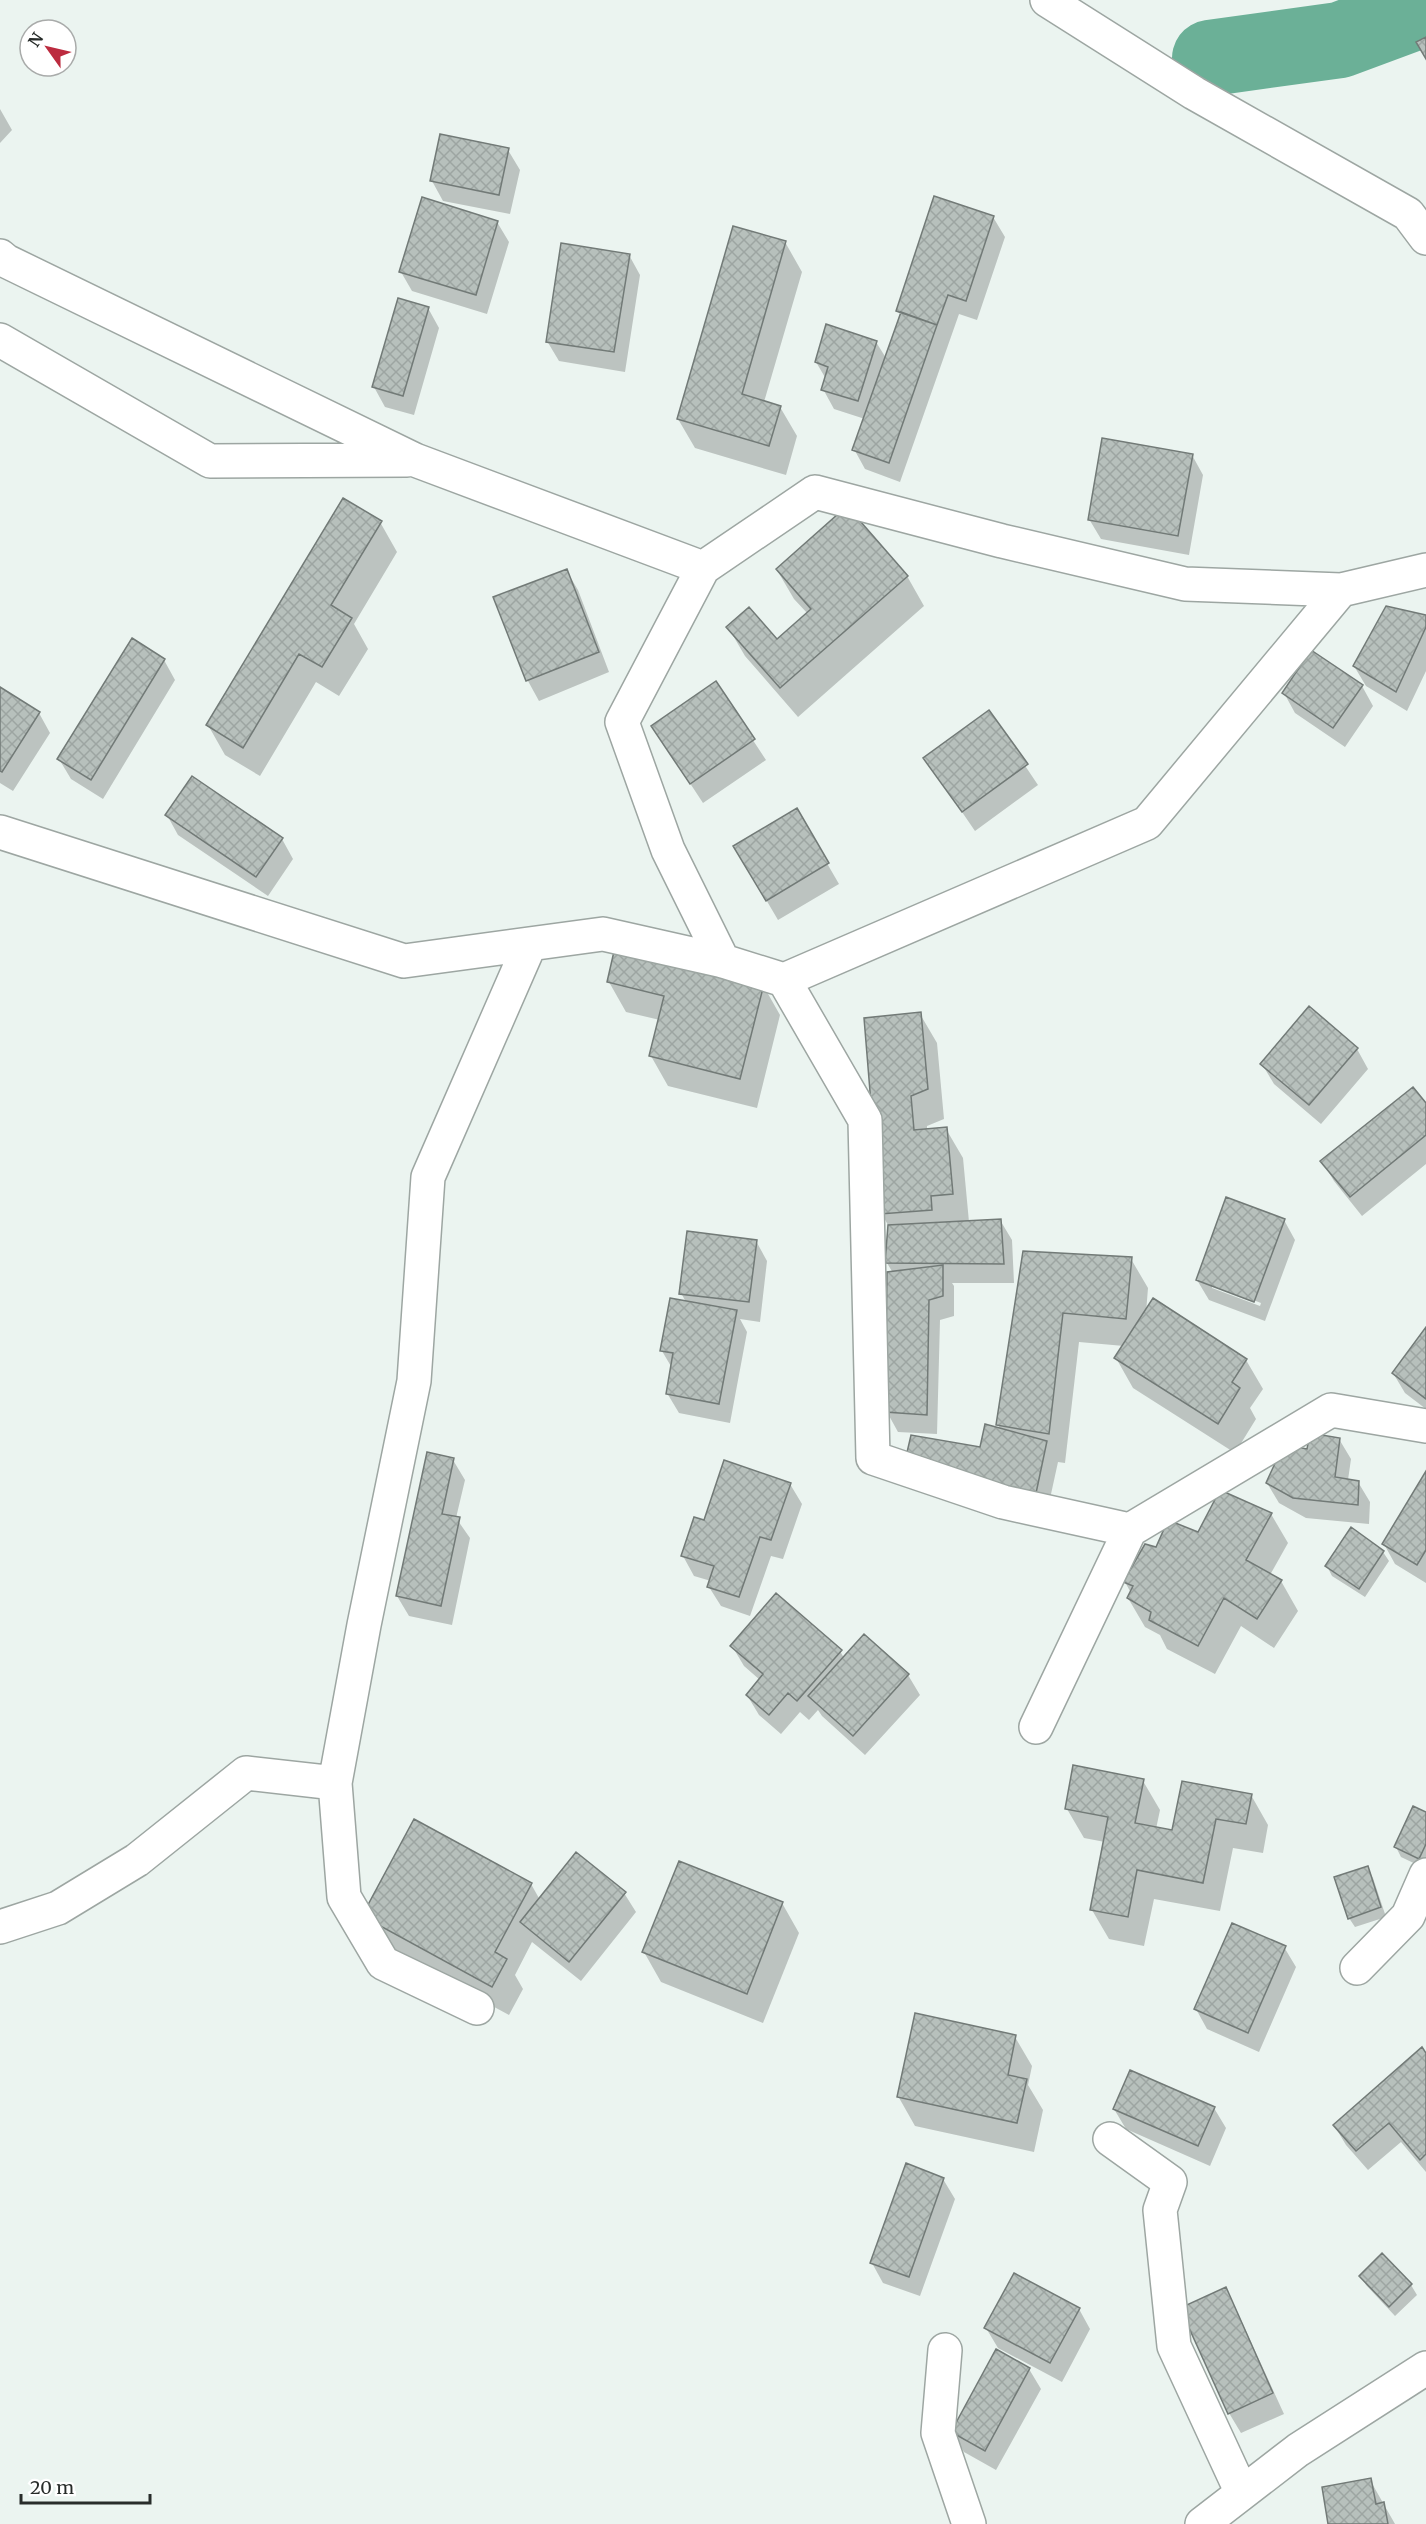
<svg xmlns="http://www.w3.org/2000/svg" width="1426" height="2524" font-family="Merriweather,serif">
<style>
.shadow{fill:#0003;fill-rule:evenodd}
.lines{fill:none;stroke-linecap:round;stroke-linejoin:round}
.river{stroke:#6bb097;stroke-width:76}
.building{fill:url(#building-cross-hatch);stroke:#727a77;stroke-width:1.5}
.minor-casing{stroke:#9da6a2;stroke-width:36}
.minor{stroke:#fff;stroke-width:33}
</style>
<defs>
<pattern id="building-cross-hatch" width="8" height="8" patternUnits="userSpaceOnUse" patternTransform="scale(1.5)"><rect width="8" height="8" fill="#b7c0bc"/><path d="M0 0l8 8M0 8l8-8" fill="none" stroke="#9da5a2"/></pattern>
</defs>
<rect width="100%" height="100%" fill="#ebf4f0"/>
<path class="shadow" d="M0,109L12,130L0,143Z
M508,150L520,170L510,214L443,201L432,181Z
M993,217L1005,237L977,320L959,314L900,482L865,469L854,449L865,419L834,409L823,389L826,379L816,362L876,342L886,358L901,316L897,310Z
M497,222L509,242L487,314L412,291L401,272Z
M785,242L802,272L764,402L780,407L797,436L786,475L695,448L678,419Z
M629,255L640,275L625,372L559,361L547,341Z
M428,308L439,328L414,415L385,407L374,387Z
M1192,455L1203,475L1189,555L1101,539L1089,519Z
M380,522L397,552L354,624L368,649L339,696L316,682L260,776L225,755L208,725Z
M566,570L578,590L609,672L539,701L528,681L495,598Z
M777,570L907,576L924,606L798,717L745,656L728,627L777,641L808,614L794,599Z
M1426,616V671L1407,711L1366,686L1354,666Z
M164,660L175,680L103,799L71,779L59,759Z
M716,684L766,760L703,803L653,727Z
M1362,686L1373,706L1345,747L1295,713L1284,693Z
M0,688L39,713L50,733L13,791L0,783Z
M989,712L1038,785L975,831L925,758Z
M796,810L839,884L778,920L735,847Z
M167,815L282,839L293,859L268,896L178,835Z
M609,982L763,985L780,1015L757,1108L668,1086L651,1056L660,1020L626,1012Z
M920,1014L937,1043L944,1119L927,1126V1130L946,1129L963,1158L969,1222L1000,1220L1012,1240L1014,1283H952L954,1286V1316L940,1320L937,1434L898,1432L887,1412L893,1273L887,1263L889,1227L882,1214Z
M1357,1049L1368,1069L1321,1124L1274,1084L1262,1064Z
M1426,1105V1164L1362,1216L1334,1181L1322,1161Z
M1284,1220L1295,1240L1265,1321L1209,1300L1197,1280ZM1212,1284L1261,1303L1260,1306L1212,1288Z
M756,1241L767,1261L760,1322L740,1319L747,1332L730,1423L679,1413L667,1393L672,1368L662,1351L686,1302L681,1293Z
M1024,1253L1131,1259L1148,1288L1146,1313L1246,1360L1263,1389L1250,1408L1256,1419L1235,1453L1133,1388L1116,1358L1124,1346L1079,1342L1065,1463L1058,1462L1046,1517L981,1449L1000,1429L998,1425Z
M1426,1330V1409L1405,1393L1393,1373Z
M1339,1439L1351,1459L1348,1480L1358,1482L1370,1502L1369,1524L1306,1518L1279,1503L1267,1483L1308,1451Z
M453,1460L465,1480L456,1518L470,1538L452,1625L409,1616L397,1596Z
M1426,1474V1583L1395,1564L1384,1544Z
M790,1484L802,1504L783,1559L771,1556L750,1616L721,1606L709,1587L711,1581L694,1576L683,1556L705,1522Z
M1271,1514L1288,1543L1270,1575L1281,1581L1298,1611L1274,1648L1241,1626L1215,1674L1167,1649L1160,1635L1145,1627L1128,1598L1131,1593L1125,1582L1156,1549L1198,1534Z
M1383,1552L1389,1561L1365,1597L1332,1576L1327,1566Z
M732,1646L840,1651L844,1658L908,1675L920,1695L865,1755L822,1716L818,1710L809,1720L800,1712L781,1734L759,1715L747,1695L760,1680L744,1666Z
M1143,1781L1160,1810L1156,1829L1174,1832L1251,1795L1268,1825L1263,1853L1233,1848L1220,1911L1154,1899L1144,1946L1109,1939L1092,1910L1105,1842L1084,1838L1067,1809Z
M1426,1814V1864L1424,1868L1401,1857L1396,1847Z
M1368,1868L1373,1878L1386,1917L1355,1927L1349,1918Z
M531,1884L540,1900L624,1893L636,1912L581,1981L532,1942L515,1975L523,1989L509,2015L380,1945L363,1916Z
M782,1903L799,1933L763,2023L661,1982L644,1952Z
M1284,1947L1296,1967L1259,2052L1207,2029L1196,2009Z
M1015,2037L1032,2066L1028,2085L1043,2110L1034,2152L915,2126L898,2096Z
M1426,2055V2172L1401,2142L1368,2170L1346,2145L1334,2125Z
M1214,2108L1226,2128L1210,2166L1126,2129L1114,2109Z
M943,2179L955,2199L920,2296L883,2283L872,2263Z
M1382,2255L1411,2285L1417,2295L1395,2316L1366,2285L1361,2276Z
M1225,2289L1236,2309L1284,2414L1241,2433L1229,2413Z
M1079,2309L1090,2329L1062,2382L998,2348L986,2328Z
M1029,2369L1041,2389L996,2470L964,2452L953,2432Z
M1370,2480L1395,2524H1330Z"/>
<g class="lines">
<path class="river" d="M1210,58L1340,40L1426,8"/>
</g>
<path class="building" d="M1426,37V59L1416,42Z
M440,134L509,148L499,195L430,181Z
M934,196L994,216L966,301L948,295L937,325L896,311Z
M422,197L498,221L476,295L399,272Z
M733,226L786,241L742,394L781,406L769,446L677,419Z
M561,243L630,254L614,352L546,342Z
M398,298L429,307L403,396L372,387Z
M901,312L937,325L889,463L852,450Z
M826,324L877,341L858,401L821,390L828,367L815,362Z
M1102,438L1193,454L1178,536L1088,520Z
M343,498L382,521L331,605L352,618L322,667L299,654L243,748L206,725Z
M847,506L908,576L780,688L726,627L749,607L777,639L811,609L776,569Z
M567,569L599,652L526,681L493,597Z
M1386,606L1426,615V627L1396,692L1353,666Z
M132,638L165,659L91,780L57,759Z
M1311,650L1363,685L1333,728L1282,693Z
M716,681L755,739L690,784L651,726Z
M0,687L40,712L2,772L0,771Z
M989,710L1028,764L962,812L923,758Z
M192,776L283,838L256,877L165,815Z
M797,808L829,863L766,901L733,846Z
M615,947L764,984L740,1079L649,1056L664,996L607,982Z
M1309,1006L1358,1048L1309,1105L1260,1064Z
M921,1012L928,1089L911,1096L914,1130L947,1127L953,1194L931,1196L932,1210L880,1214L864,1018Z
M1413,1087L1426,1103V1135L1350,1197L1320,1161Z
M1226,1197L1285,1219L1254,1302L1196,1280Z
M1001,1219L1004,1264L885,1263L888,1225Z
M687,1231L757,1240L749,1302L679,1294Z
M1023,1251L1132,1257L1126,1319L1063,1313L1049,1434L996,1425Z
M943,1265V1296L929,1300L927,1415L885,1412L887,1272Z
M670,1298L737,1310L719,1404L666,1394L673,1353L660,1351Z
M1153,1298L1247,1359L1232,1382L1240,1388L1218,1424L1114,1358Z
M1426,1327V1399L1392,1373Z
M985,1424L1047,1441L1035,1498L905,1461L911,1435L980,1447Z
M1310,1433L1340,1438L1335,1477L1359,1481L1358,1505L1293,1498L1266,1483L1281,1450L1290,1446L1307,1449Z
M427,1452L454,1458L442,1514L460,1517L441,1606L396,1596Z
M724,1460L791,1483L771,1540L760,1537L739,1597L707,1587L714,1566L681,1556L694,1517L704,1520Z
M1426,1471V1550L1417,1565L1382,1544Z
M1220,1490L1272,1513L1246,1560L1282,1580L1257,1619L1224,1598L1198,1646L1149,1620L1151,1612L1127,1598L1133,1586L1123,1582L1145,1544L1156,1547L1168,1520L1198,1532Z
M1351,1527L1384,1551L1359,1589L1325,1566Z
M776,1593L842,1650L797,1701L788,1693L769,1715L746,1695L763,1674L730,1646Z
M864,1634L909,1674L853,1736L808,1696Z
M1073,1765L1144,1779L1135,1823L1172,1830L1182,1781L1252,1794L1246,1824L1216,1819L1203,1883L1137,1870L1128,1917L1090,1910L1108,1817L1065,1809Z
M1413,1806L1426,1812V1844L1419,1859L1394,1847Z
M414,1819L532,1883L495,1952L507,1959L492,1987L362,1916Z
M576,1852L626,1892L569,1962L520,1922Z
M679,1861L783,1902L747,1994L642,1952Z
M1368,1866L1381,1907L1348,1919L1334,1877Z
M1232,1923L1286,1946L1248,2033L1194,2009Z
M915,2013L1016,2035L1008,2075L1027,2079L1017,2123L897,2097Z
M1422,2047L1426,2053V2154L1420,2160L1389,2123L1356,2151L1333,2125Z
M1130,2070L1215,2107L1198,2146L1113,2109Z
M906,2163L944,2178L909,2277L870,2263Z
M1382,2253L1412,2284L1389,2307L1359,2276Z
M1014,2273L1080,2308L1050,2363L984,2328Z
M1226,2287L1273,2393L1228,2414L1180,2308Z
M996,2349L1030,2368L985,2451L951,2432Z
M1371,2478L1376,2504L1384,2502L1388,2524H1328L1322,2487Z"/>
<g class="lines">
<g class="minor-casing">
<path id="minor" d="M1047,0L1194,93L1408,214L1426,238
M0,256L6,261L415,460L703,568
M0,340L210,461L407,460
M0,832L404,961L603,934L723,961L784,980L1147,823L1341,590L1426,570
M723,961L668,850L622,722L703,568L815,492L1002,541L1185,584L1341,590
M784,980L865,1120L873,1458L1003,1502L1130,1530
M1036,1727L1130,1530L1331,1410L1426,1426
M0,1927L58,1908L137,1860L246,1773L335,1783
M1357,1968L1408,1916L1426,1875
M477,2008L383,1963L344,1897L335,1783L364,1625L414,1381L428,1177L530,944
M1110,2139L1170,2182L1160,2210L1174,2346L1242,2493
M945,2350L938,2433L969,2524
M1202,2524L1298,2450L1426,2368"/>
</g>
<use href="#minor" class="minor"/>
</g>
<g transform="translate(48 48) rotate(304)"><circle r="28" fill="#ffffff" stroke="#a9abaa" stroke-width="1.5"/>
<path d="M0-4.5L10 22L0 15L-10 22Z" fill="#bc2b3f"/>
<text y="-9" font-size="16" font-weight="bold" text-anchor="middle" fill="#282c2a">N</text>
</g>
<path d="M21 2494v9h129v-9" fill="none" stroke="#282c2a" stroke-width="3"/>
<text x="30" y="2494" font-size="18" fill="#282c2a" stroke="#ffffff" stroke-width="4.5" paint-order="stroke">20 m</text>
</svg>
